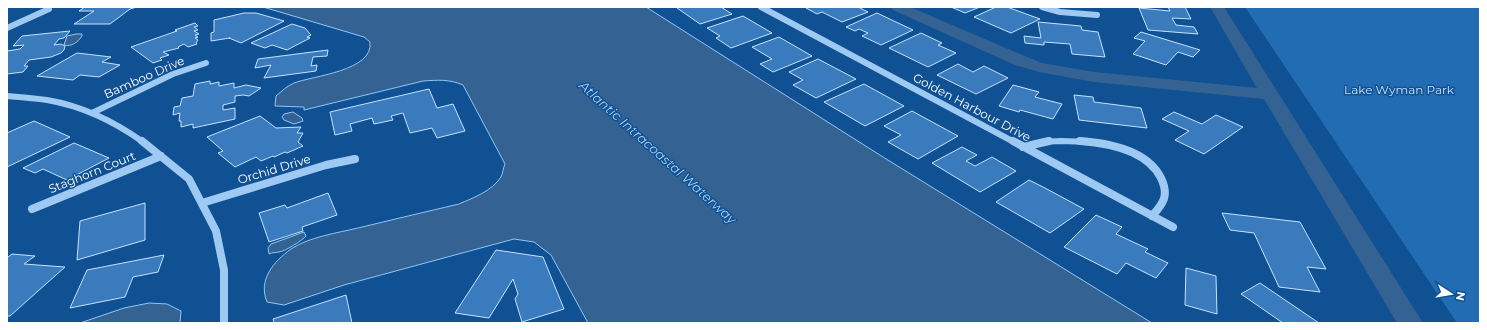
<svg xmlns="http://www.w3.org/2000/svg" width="1487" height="330" font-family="Montserrat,sans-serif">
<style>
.green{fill:#226cb3}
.water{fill:#346393;stroke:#8fc5f7}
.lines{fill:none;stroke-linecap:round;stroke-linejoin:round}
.canal{fill:#346393;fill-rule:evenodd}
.building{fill:#397bbc;stroke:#c5e2fe}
.minor-far1{stroke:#9ec9f3;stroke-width:6}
.minor{stroke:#9ec9f3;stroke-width:8}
.labels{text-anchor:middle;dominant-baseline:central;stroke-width:3;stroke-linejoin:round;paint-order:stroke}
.street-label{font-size:12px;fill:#fff;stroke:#105194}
.park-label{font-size:12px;fill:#c5e2fe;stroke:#105194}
.water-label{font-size:13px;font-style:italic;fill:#aad3fa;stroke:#105194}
</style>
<rect width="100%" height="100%" fill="#105194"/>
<path class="green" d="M1245,7H1480V323H1457Z"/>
<path class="water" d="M263,7H646L883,157L1152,323H588L551,255L534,242L514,239L344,285L284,305L267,302C258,280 273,262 291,249C309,237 337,233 358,228C391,220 425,212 459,204C473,198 492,191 501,177C503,173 503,168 505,164L463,85C449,79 438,80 423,81L304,110V107L275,106L276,96C282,91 287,86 294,83C312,76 374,71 370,42L364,37Z
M76,34H82V36C78,42 72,47 64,45L67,36Z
M293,112L302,118L303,121L294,124L284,120L282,117L284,114Z
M304,232L306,236C303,240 284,252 279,252C275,253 273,252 269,254L268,248L271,244Z
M149,303L167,304L181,311L180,323H80L124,308Z"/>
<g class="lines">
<path class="canal" d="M891,7H910L1027,57L1042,63L1094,72L1257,88L1210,7H1224L1423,323H1397L1264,99L1094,82L1039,72L1015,65L893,10Z"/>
</g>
<path class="building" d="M85,7H137L130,9L110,24H74L94,11H79Z
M680,7H721L732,14L700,24L677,8Z
M810,7H858L868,12L842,22L822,12L817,14L806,8Z
M951,7H980L965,13Z
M996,7H1007L1040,19L1011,33L974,17Z
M1168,7H1185L1191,19L1172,18L1176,25L1194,27L1198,34L1148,30L1139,8L1170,11Z
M244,13H256L284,21L241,43L229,38H230L211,41V33L214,32V20Z
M877,13L913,30L881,45L862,36L868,33L859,29L855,31L846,27Z
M743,16L772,33L731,48L716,38L720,36L707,28Z
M1038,22L1081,26L1082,30L1098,32L1105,57L1072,54L1070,44L1044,42V45L1025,43L1024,36L1041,38Z
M195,23L198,26L194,27L198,30L194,31L199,34L195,35L198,37L195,38L198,40L196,43L197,44L188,47L184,44L178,47L179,48L163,52L169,55L160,58L162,60L153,63L131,47L177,31L175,30Z
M292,24L305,28L311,35L307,37L310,38L287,50L272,45L265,48L251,43Z
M70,31L64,38L59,39L54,45L61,44L65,46L64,50L61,53L51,57L29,60L24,66H28L23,72L7,74V51L20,49L24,45L13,46L22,36Z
M1141,32L1200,50L1193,57L1178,52L1166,65L1133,54L1145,41L1134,38Z
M921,33L942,43L938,45L956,53L928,67L889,48Z
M779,37L812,56L773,72L760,64L772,59L752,47Z
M328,50L327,56L313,57L311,66L317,65L316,71L264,78L271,65L255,68L258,59Z
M77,53L111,57L102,62L120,65L99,77L80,75L73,80L37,76Z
M818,59L856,79L816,98L793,85L803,80L789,72Z
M958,64L973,72L984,66L1008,78L976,94L937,75Z
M210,81V84L219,82V86L234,83V88L246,85L261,88L249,96L243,95L235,96V102L223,105V110L235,108V119L193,128V124L181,127V121H179L180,113L173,115L174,107L180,106L182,98L193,96L195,84Z
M864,84L904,106L865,126L824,102Z
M1013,85L1039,92L1035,97L1062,104L1053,119L1020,110L1019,112L999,106Z
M429,89L437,108L453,104L465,131L437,138L432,128L410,133L403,113L391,116L393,120L374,124L372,118L350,124L352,131L335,135L330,112Z
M1074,95L1093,97L1094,102L1141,108L1147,128L1079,120Z
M912,111L958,136L918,159L888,142L901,135L884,126Z
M1174,112L1202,124L1216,115L1243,127L1204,154L1175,140L1189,131L1162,119Z
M260,116L276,128L301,127L297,133H303L298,142L303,146L287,153L285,152L274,157L273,156L261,161L256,157L235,167L218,153L223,151L207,137Z
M34,121L70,137L7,167V133Z
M74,143L109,158L67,180L43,169L35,173L23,168Z
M962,147L977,155L966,161L975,166L992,157L1016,171L980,192L932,163Z
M1029,180L1045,188L1084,209L1050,233L996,202Z
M328,193L337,215L302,227L303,231L269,242L259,213L285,205L287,208Z
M145,203V240L77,260L80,221Z
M1222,213L1300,222L1326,269L1307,267L1320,292L1279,287L1254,233L1230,230Z
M1096,215L1122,227L1116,234L1148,249L1145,252L1168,263L1156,278L1126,263L1117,274L1064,247Z
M496,250L543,257L564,309L522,322L515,299L518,294L513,279L489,318L455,313Z
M12,254L35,256L24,264L65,267L10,316H7V258Z
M164,255L158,272L133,277L125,297L70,308L87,270Z
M1186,268L1216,276L1217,314L1185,305Z
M1260,283L1319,323H1283L1241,294Z
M346,295L352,323H274L273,319Z"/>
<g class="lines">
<path class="minor-far1" d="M761,7L1014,142
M1042,7L1060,12L1097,15
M7,28L49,9
M7,96C20,97 34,98 47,100C82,106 115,122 143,142
M92,113L173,74L206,63
M1041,142L1061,141L1091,142"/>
<path class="minor" d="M142,141L189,179L216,231L224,270V323
M1013,141L1173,227
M1080,141C1108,143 1147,150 1161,178C1169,195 1164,203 1152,216
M1023,147L1049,141
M202,203L326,165L355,159
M32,209L161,156"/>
</g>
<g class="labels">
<g class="street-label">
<text transform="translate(144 77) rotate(-24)">Bamboo Drive</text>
<text transform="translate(972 107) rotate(28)">Golden Harbour Drive</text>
<text transform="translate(274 169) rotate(-17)">Orchid Drive</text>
<text transform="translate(92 172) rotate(-22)">Staghorn Court</text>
</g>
<g class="park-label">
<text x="1399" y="89">Lake Wyman Park</text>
</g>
<g class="water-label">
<text transform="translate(658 152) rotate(42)">Atlantic Intracoastal Waterway</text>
</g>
</g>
<rect width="1487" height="330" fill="none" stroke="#ffffff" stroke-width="16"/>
<g transform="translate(1451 294) rotate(102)" stroke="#105194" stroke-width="3" paint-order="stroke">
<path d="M0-3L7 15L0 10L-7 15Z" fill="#ffffff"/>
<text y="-6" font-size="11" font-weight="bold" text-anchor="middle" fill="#ffffff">N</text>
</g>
</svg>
